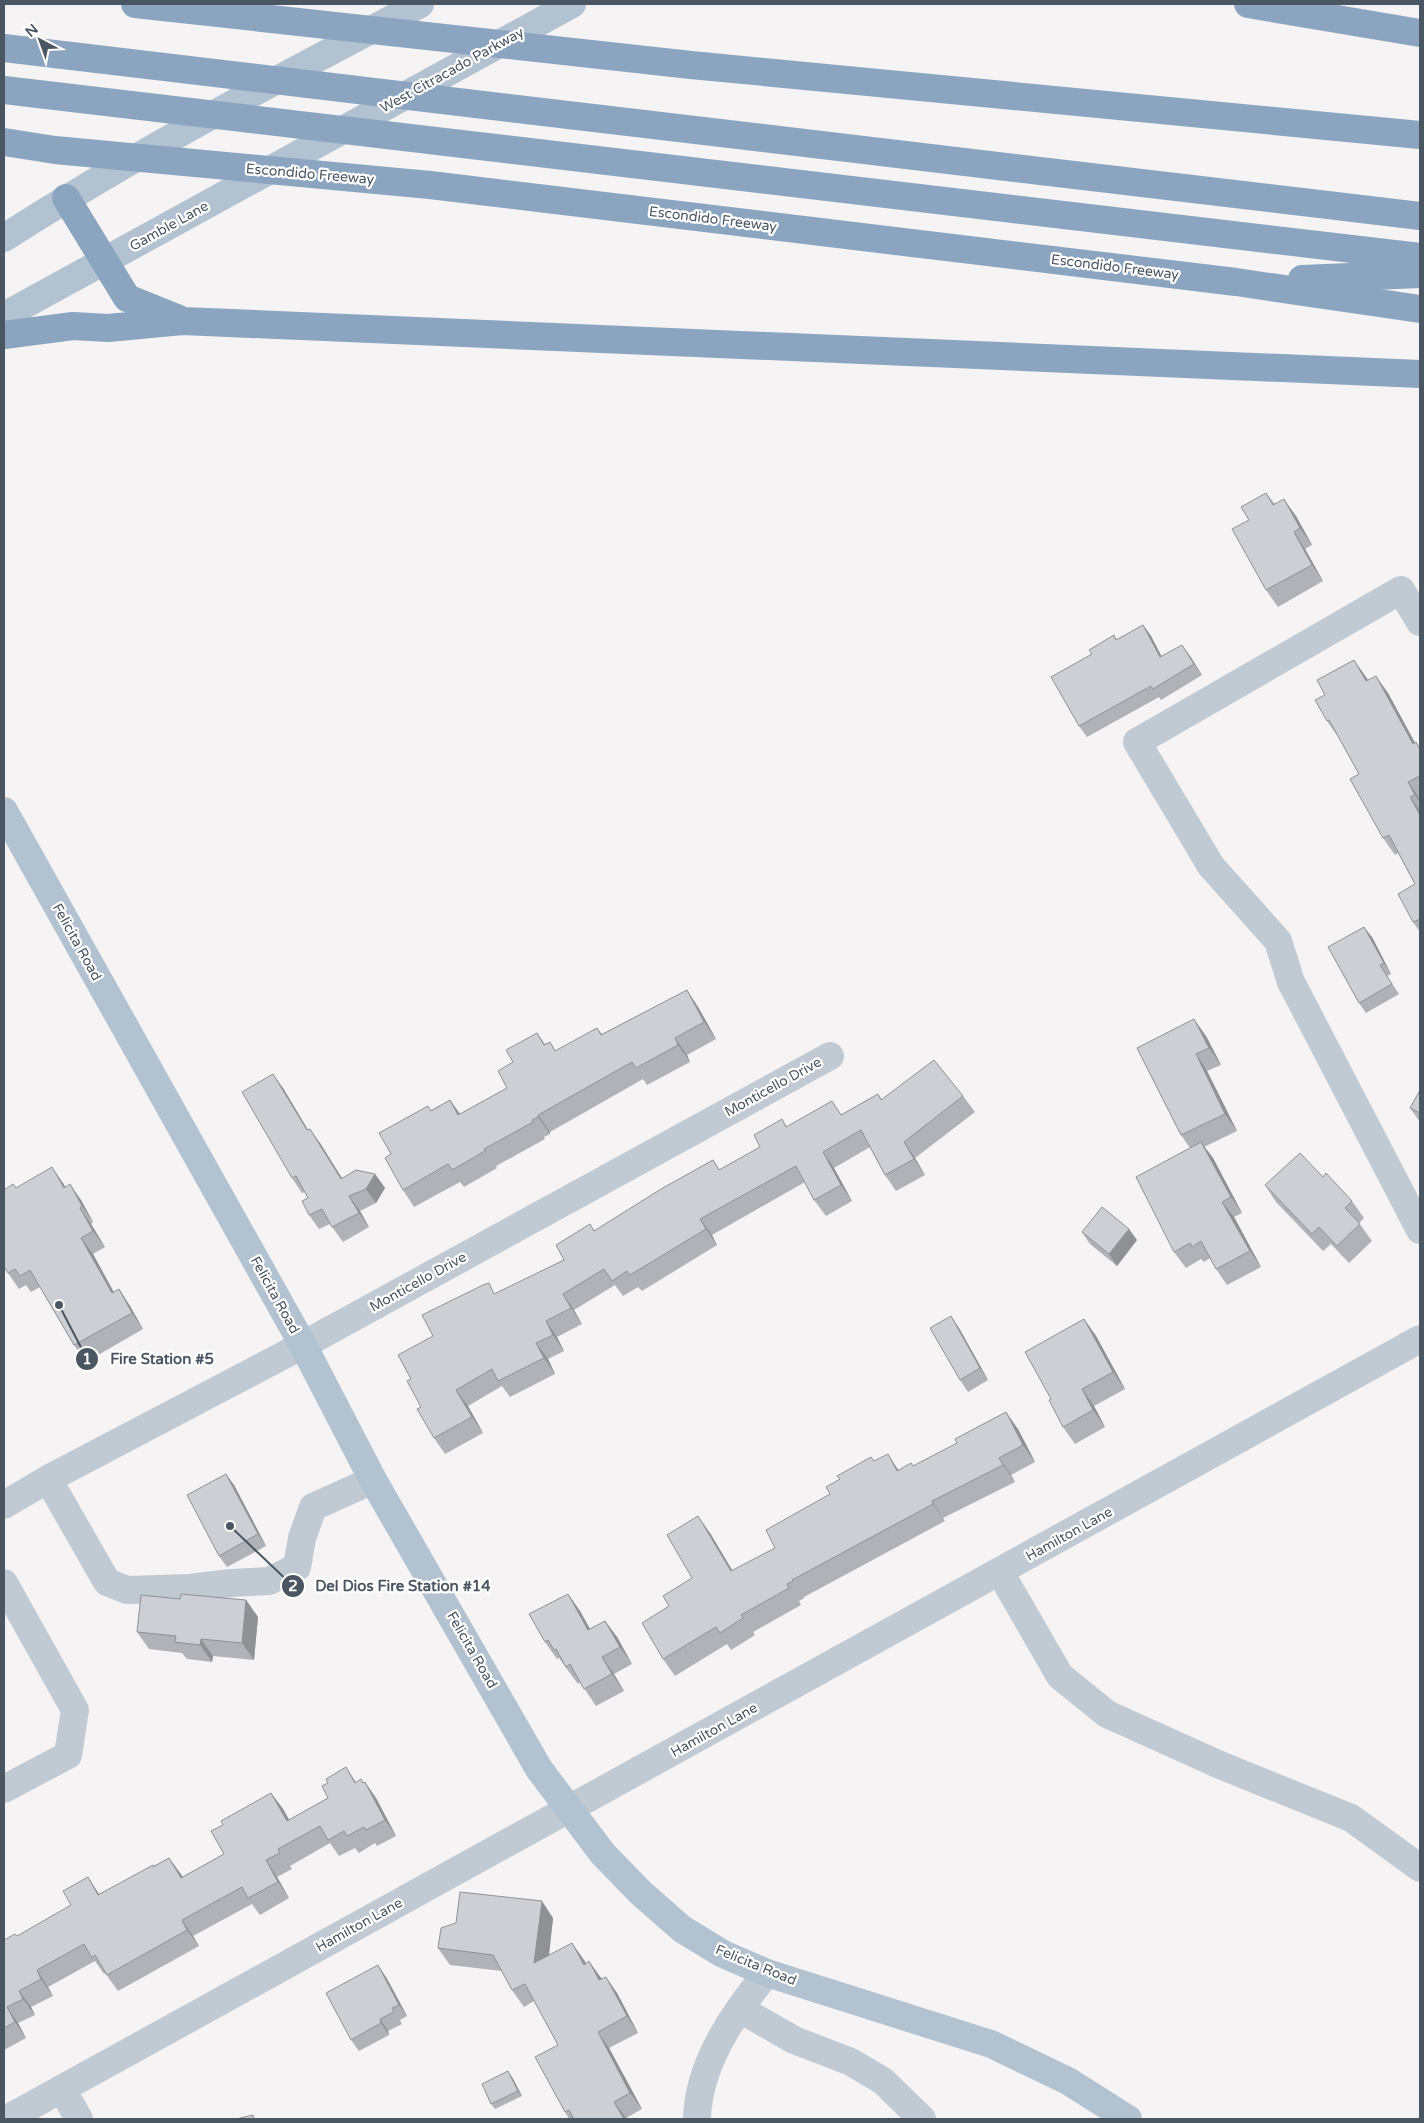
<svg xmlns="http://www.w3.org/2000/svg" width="1424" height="2123" font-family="'Varela Round',sans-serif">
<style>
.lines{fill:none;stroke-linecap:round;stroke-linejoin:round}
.minor{stroke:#c1cad2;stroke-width:28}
.major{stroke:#b3c2d1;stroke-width:28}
.highway{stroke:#8ba5c1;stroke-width:28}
.wall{fill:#b0b2b7}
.shaded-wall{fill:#909195}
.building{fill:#cdcfd5;stroke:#909195}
.labels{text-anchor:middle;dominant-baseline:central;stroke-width:4.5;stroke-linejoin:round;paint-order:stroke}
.street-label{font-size:14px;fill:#4a5661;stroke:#fff}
.leader{fill:none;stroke:#4a5661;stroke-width:2}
.callout-dot{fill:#4a5661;stroke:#fff;stroke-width:2}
.mark-label{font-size:15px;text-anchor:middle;font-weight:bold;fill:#fff}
.callout-label{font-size:15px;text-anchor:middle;font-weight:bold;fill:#4a5661;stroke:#fff;stroke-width:4.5;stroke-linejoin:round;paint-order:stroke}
</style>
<rect width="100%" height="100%" fill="#f5f3f3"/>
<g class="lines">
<path class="minor" d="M1420,622L1401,590L1137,742L1211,866L1278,941L1291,982L1420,1230
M48,1479L107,1582L127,1590L190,1588L231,1583L269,1581L297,1567L302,1538L313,1507L373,1480
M4,1505L48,1479L303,1345L830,1056
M1000,1572L1060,1676L1107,1714L1220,1765L1351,1818L1420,1868
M4,1583L75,1710L68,1755L4,1789
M740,2009L794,2040L851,2062L883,2081L922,2119
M62,2089L79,2119
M7,2119L1420,1339
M697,2119C698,2065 733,2014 767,1973"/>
<path class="major" d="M4,238C138,152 280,78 420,4
M4,316L572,4
M4,811L303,1345L373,1480L539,1769L603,1854L641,1893L682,1929L723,1954L767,1973L991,2044L1068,2081L1128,2119"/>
<path class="highway" d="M135,4L691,65L1420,135
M1248,4L1420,33
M4,48L1420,216
M4,90L1420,257
M4,142L55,150L430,185L1236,282L1420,309
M66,198L127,298L179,319
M1302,279L1420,274
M4,335L73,326L108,328L183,321L1420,374"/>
</g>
<path class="wall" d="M1266,493L1275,504L1296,516L1312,545L1305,549L1323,581L1278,607L1266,590L1249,520Z
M1143,625L1151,636L1162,657L1190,656L1202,675L1161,700L1159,697L1087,737L1079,726L1092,654L1114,635L1117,640Z
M1366,677L1368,680L1388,693L1415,742H1416L1420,749V932L1413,922L1415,884L1398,853L1395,855L1383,838L1359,774L1339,738L1327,721L1325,695Z
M1372,937L1391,974L1387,976L1399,994L1366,1013L1359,1003Z
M687,990L698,1007L716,1039L687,1055L690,1062L647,1085L643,1079L550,1132V1134L544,1137L545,1139L496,1166L497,1168L464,1187L460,1182L414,1207L403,1190L391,1154L431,1110L450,1100L460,1114L507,1088L513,1062L537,1033L545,1044L550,1042L556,1051L597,1028L602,1034Z
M1206,1036L1221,1065L1207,1071L1237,1131L1204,1147L1213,1158L1242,1213L1234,1217L1261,1267L1227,1285L1216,1269L1210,1258L1204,1262L1201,1259L1186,1268L1174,1252L1190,1148L1181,1135L1137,1048Z
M283,1088L308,1130L320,1143L342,1178L375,1174L385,1188L376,1203L360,1211L369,1227L343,1242L330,1224L319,1229L309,1215L308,1198L305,1192L302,1193L292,1178Z
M1420,1090V1122L1410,1108Z
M878,1094L882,1100L963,1096L975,1112L915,1158L925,1175L896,1191L885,1175L870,1147L834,1168L852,1201L826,1216L814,1200L805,1182L712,1235L717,1245L642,1291L638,1287L623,1296L615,1285L574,1310L582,1324L557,1337L564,1351L548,1359L555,1374L510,1397L502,1386L468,1406L483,1433L445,1454L434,1438L411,1379L433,1336L496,1293L564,1260L594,1231L713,1160L720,1170L760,1147L782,1119L787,1127L842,1114Z
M1323,1177L1352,1201L1364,1218L1359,1223L1372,1241L1349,1263L1331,1244L1323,1251L1276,1202L1265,1185Z
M63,1183L65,1187L81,1200L93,1222L91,1224L105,1247L93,1254L114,1292L119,1289L130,1306L143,1329L86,1362L74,1345L40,1287L31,1292L26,1285L19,1289L8,1273L16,1188Z
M1082,1232L1137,1240L1117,1266L1090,1244Z
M1084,1319L1096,1336L1125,1389L1094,1406L1105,1427L1075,1444L1063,1427L1051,1399Z
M959,1328L988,1380L968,1392L960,1380Z
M1018,1429L1035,1462L1011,1475L1015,1482L943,1518L945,1521L804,1597V1598L799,1601L801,1605L753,1632L755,1635L731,1650L727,1644L675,1676L663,1659L669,1606L692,1578L710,1533L732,1571L775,1548L830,1494L874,1461L899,1470L913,1466Z
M234,1485L266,1546L227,1567L219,1556Z
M568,1594L580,1611L590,1629L605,1621L617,1637L632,1664L614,1674L624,1691L596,1706L580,1682L578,1684L559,1658L557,1659L545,1642Z
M180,1599L246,1600L258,1617L254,1660L213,1656L212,1662L187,1659L182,1653L149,1649L137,1632Z
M356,1782H364L376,1798L396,1836L377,1846L375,1843L359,1853L355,1848L339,1856L330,1843L290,1866L292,1869L277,1877L289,1898L260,1915L252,1904L193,1936L199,1946L118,1991L105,1973L104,1974L95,1961L48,1987L53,1996L31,2007L35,2015L18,2023L26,2038L4,2050V1940L17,1936L169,1858L182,1877L224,1854L223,1825L271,1793L283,1809L289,1820Z
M553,1918L549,1956L584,1960L586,1963L617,1993L638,2033L609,2048L642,2109L626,2118L627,2119H569L565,2112L558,2045L534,2001L524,2007L512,1990L502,1971L450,1965L438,1948Z
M386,1977L407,2016L400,2020L402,2024L388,2031L389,2035L359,2051L351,2040Z
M512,2077L522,2096L495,2109L491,2104Z"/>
<path class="shaded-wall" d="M1284,499L1296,516L1312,545L1300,528Z
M1294,532L1305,549L1323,581L1312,565Z
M1143,625L1151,636L1168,669L1160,657Z
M1182,645L1190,656L1202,675L1194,664Z
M1354,660L1366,677L1378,698L1366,681Z
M1376,676L1388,693L1420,753L1413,744Z
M1408,782L1420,799V802L1415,795Z
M1410,797L1420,811V815Z
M1364,927L1372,937L1391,974L1384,963Z
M687,990L698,1007L716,1039L704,1022Z
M1194,1019L1206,1036L1221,1065L1209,1048Z
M675,1038L687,1055L690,1062L678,1045Z
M1196,1054L1207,1071L1237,1131L1225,1114Z
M273,1074L283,1088L317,1145L307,1130Z
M450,1100L462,1117L458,1115Z
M538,1115L550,1132V1134L538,1117Z
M310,1129L320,1143L351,1193L341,1179Z
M904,1142L915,1158L925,1175L914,1159Z
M1201,1142L1213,1158L1242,1213L1231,1197Z
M823,1152L834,1168L852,1201L841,1185Z
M52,1167L63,1183L75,1204L64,1188Z
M375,1174L385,1188L376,1203L366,1189Z
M70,1184L81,1200L93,1222L82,1206Z
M349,1196L360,1211L369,1227L359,1213Z
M1222,1202L1234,1217L1261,1267L1250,1251Z
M80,1208L91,1224L105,1247L93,1231Z
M700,1219L712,1235L717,1245L706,1229Z
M1129,1229L1137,1240L1117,1266L1109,1254Z
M81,1238L93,1254L123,1310L112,1293Z
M119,1289L130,1306L143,1329L132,1313Z
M563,1294L574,1310L582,1324L571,1308Z
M951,1316L959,1328L988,1380L980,1368Z
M1084,1319L1096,1336L1125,1389L1113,1372Z
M546,1321L557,1337L564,1351L553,1335Z
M536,1343L548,1359L555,1374L544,1358Z
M1082,1389L1094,1406L1105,1427L1093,1410Z
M456,1390L468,1406L483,1433L472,1417Z
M1006,1412L1018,1429L1035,1462L1023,1445Z
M888,1454L899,1471H897Z
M999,1458L1011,1475L1015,1482L1003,1465Z
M226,1474L234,1485L266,1546L258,1534Z
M932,1501L943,1518L945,1521L933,1504Z
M698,1516L710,1533L743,1588L731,1571Z
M568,1594L580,1611L600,1647L588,1630Z
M246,1600L258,1617L254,1660L242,1643Z
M605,1621L617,1637L632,1664L620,1647Z
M201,1639L213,1656L212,1662L200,1645Z
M602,1657L614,1674L624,1691L612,1674Z
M346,1767L357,1784L355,1783Z
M361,1779L368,1789L365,1782L376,1798L396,1836L385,1820Z
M271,1793L283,1809L299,1837L287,1821Z
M169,1858L181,1874L192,1895L181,1878Z
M266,1860L277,1877L289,1898L278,1882Z
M88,1877L99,1894L109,1911L98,1895Z
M542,1901L553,1918L546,1980L534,1963Z
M182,1920L193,1936L199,1946L187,1930Z
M572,1943L584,1960L595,1981L584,1965Z
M589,1961L601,1978L611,1997L599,1980Z
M378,1965L386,1977L407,2016L399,2005Z
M37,1970L48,1987L53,1996L41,1979Z
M606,1977L617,1993L638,2033L627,2016Z
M19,1991L31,2007L35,2015L23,1999Z
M7,2007L18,2023L26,2038L15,2022Z
M380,2019L388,2031L389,2035L381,2023Z
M598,2032L609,2048L642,2109L630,2093Z
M508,2071L512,2077L522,2096L518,2091Z
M614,2102L626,2118L627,2119H624Z"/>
<path class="building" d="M1266,493L1273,505L1284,499L1300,528L1294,532L1312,565L1266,590L1232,529L1249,520L1241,507Z
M1143,625L1160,657L1182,645L1194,664L1153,689L1151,686L1079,726L1051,677L1092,654L1089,650L1114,635L1116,640Z
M1354,660L1366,681L1376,676L1413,744L1416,742L1420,750V776L1408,782L1415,795L1410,797L1420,815V919L1413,922L1398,894L1415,884L1389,835L1383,838L1350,779L1359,774L1329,720L1327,721L1315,700L1325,695L1317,680Z
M1364,927L1384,963L1380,965L1392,984L1359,1003L1328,947Z
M687,990L704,1022L675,1038L678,1045L636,1068L632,1062L538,1115V1117L532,1120L533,1122L484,1149L485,1151L452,1170L448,1164L403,1190L385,1158L391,1154L379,1133L428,1106L431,1111L450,1100L458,1115L507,1088L498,1071L513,1062L506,1050L537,1033L544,1045L550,1042L555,1051L597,1028L601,1035Z
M1194,1019L1209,1048L1196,1054L1225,1114L1181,1135L1137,1048Z
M934,1060L963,1096L904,1142L914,1159L885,1175L861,1130L823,1152L841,1185L814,1200L796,1166L700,1219L706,1229L630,1275L627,1271L612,1281L604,1269L563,1294L571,1308L546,1321L553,1335L536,1343L544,1358L498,1381L492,1369L456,1390L472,1417L434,1438L417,1409L421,1407L407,1381L411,1379L398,1355L433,1336L422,1315L483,1285L489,1283L494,1294L564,1260L556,1245L590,1224L594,1231L661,1189L713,1160L719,1170L760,1147L754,1135L782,1119L786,1127L832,1101L841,1115L878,1094L881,1100Z
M273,1074L307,1130L310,1129L341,1179L356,1170L375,1174L366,1189L349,1196L359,1213L332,1227L322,1209L309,1215L302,1201L308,1198L296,1176L292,1178L242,1092Z
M1420,1090V1113L1410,1108Z
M1201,1142L1231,1197L1222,1202L1250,1251L1216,1269L1201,1241L1192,1247L1190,1243L1174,1252L1136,1177Z
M1300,1153L1323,1177L1326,1173L1352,1201L1345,1208L1360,1224L1337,1246L1319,1227L1312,1234L1265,1185Z
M52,1167L64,1188L70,1184L82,1206L80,1208L93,1231L81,1238L112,1293L119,1289L132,1313L74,1345L30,1270L20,1276L15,1269L8,1273L4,1266V1190L13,1184L16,1188Z
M1102,1207L1129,1229L1109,1254L1082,1232Z
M951,1316L980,1368L960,1380L930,1328Z
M1084,1319L1113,1372L1082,1389L1093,1410L1063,1427L1049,1400L1051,1399L1025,1352Z
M1006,1412L1023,1445L999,1458L1003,1465L932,1501L933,1504L792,1580L793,1581L787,1584L789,1588L741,1615L743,1618L720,1633L716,1627L663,1659L642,1623L669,1606L663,1596L692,1578L667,1535L698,1516L731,1571L775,1548L766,1530L830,1494L826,1487L840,1479L837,1476L871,1457L874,1461L888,1454L897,1471L911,1463L913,1466L957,1443L955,1439Z
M226,1474L258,1534L219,1556L187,1495Z
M181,1594L246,1600L242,1643L201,1639L200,1645L175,1642L176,1636L137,1632L141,1595L180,1599Z
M568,1594L588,1630L605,1621L620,1647L602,1657L612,1674L584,1689L570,1664L566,1667L556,1649L554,1650L548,1640L545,1642L529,1614Z
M346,1767L355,1783L361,1779L363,1783L365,1782L385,1820L366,1830L364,1827L347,1836L344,1831L328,1840L320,1826L278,1849L280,1853L266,1860L278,1882L248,1898L242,1887L182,1920L187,1930L107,1975L95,1955L92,1958L84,1944L37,1970L41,1979L19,1991L23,1999L7,2007L15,2022L4,2028V1940L15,1934L17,1936L71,1905L63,1891L88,1877L98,1895L153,1865V1867L169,1858L181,1878L224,1854L211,1831L223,1825L221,1821L271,1793L287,1821L328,1798L322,1786L328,1783L326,1779Z
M460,1892L542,1901L534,1963L572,1943L584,1965L589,1961L599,1980L606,1977L627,2016L598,2032L630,2093L614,2102L624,2119H574L569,2110L565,2112L535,2057L558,2045L525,1984L512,1990L493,1955L438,1948L441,1928L456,1923Z
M378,1965L399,2005L392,2008L394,2012L380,2019L381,2023L351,2040L326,1993Z
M508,2071L518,2091L491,2104L482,2084Z
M253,2115L254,2119H236Z"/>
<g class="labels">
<g class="street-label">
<text transform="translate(452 70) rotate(-29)">West Citracado Parkway</text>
<text transform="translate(310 174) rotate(5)">Escondido Freeway</text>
<text transform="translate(713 219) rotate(7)">Escondido Freeway</text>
<text transform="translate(169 226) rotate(-29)">Gamble Lane</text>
<text transform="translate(1115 267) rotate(7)">Escondido Freeway</text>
<text transform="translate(77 942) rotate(61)">Felicita Road</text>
<text transform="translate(773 1087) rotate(-29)">Monticello Drive</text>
<text transform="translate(418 1282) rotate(-29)">Monticello Drive</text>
<text transform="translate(275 1295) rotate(61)">Felicita Road</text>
<text transform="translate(1069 1534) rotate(-29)">Hamilton Lane</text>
<text transform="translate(472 1650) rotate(60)">Felicita Road</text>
<text transform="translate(714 1730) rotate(-29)">Hamilton Lane</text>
<text transform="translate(359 1925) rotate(-29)">Hamilton Lane</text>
<text transform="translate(756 1965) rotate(22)">Felicita Road</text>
</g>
</g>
<path class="leader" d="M59 1305L87 1359M230 1526L293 1586"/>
<g class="callout-dot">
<circle cx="59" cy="1305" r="5"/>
<circle cx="230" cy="1526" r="5"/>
<circle cx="87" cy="1359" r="12"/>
<circle cx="293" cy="1586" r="12"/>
</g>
<g class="mark-label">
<text x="87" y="1364">1</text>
<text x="293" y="1591">2</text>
</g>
<g class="callout-label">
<text x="162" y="1364">Fire Station #5</text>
<text x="403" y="1591">Del Dios Fire Station #14</text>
</g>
<rect width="1424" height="2123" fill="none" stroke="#4a5661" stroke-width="10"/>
<g transform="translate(40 40) rotate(319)" stroke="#ffffff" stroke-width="4" paint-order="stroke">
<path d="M0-4L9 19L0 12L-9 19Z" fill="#4a5661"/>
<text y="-8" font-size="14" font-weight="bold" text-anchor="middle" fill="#4a5661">N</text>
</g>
</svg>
